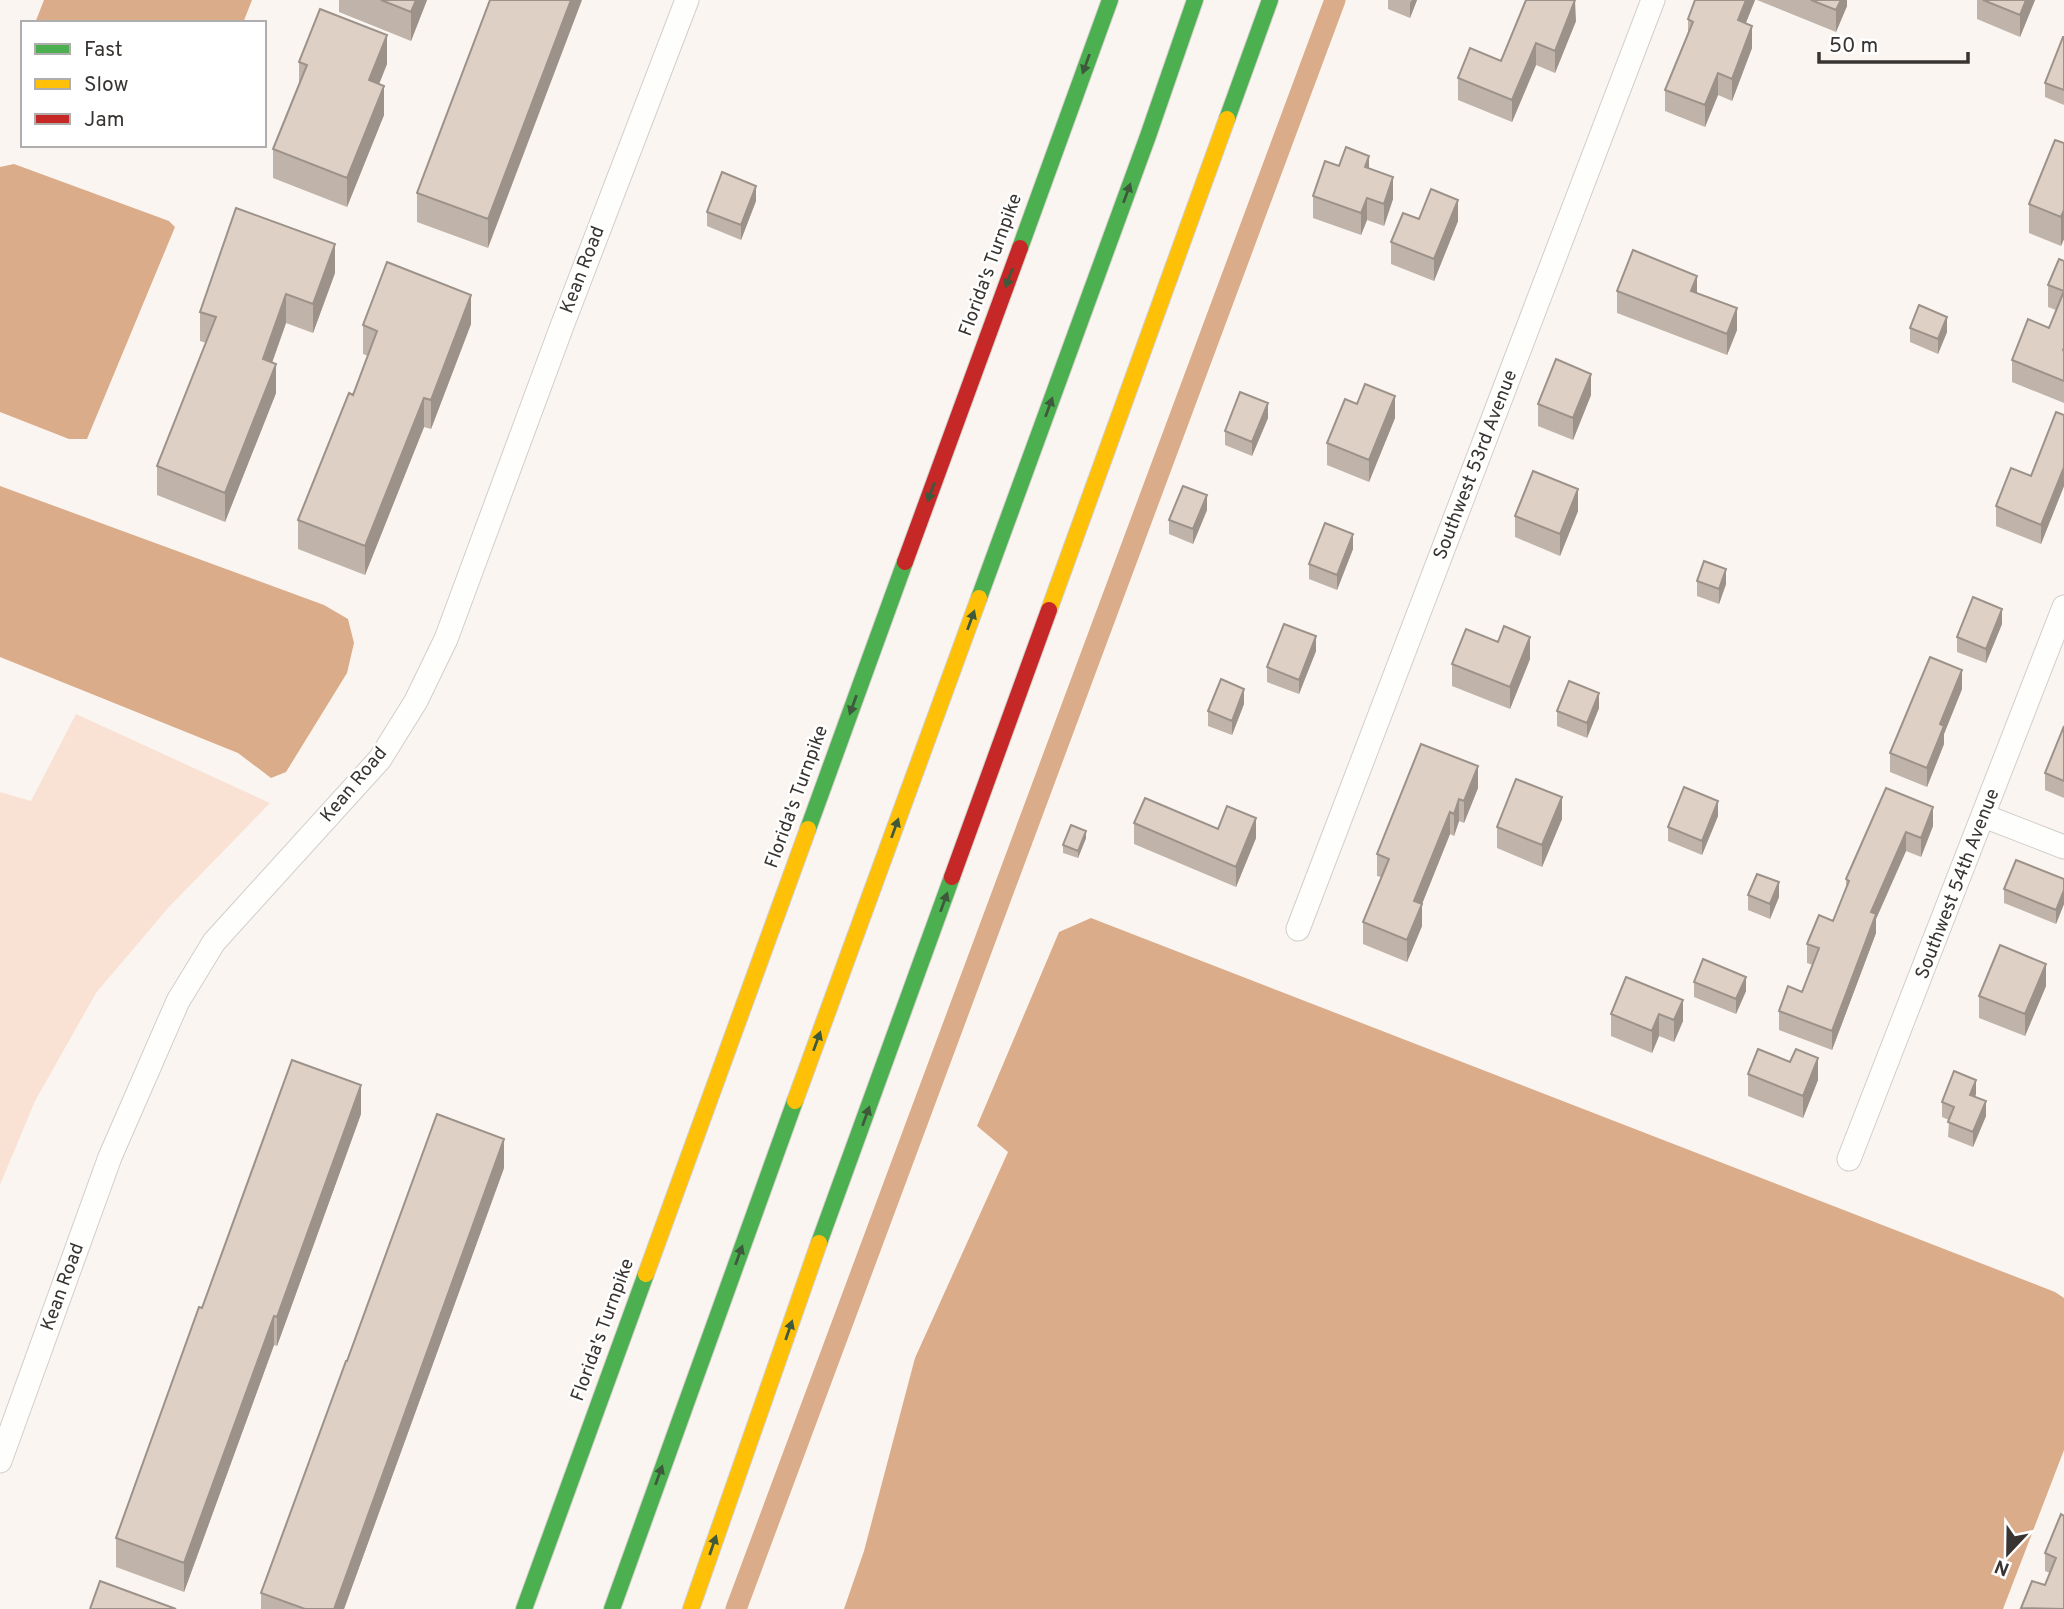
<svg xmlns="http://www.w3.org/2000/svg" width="2064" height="1609" font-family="Overpass,sans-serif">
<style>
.green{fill:#f9e2d3}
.water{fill:#dbac8a}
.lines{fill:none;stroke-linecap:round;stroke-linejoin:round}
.canal{stroke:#dbac8a;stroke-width:21}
.street-casing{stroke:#d2cecb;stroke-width:25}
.fast-casing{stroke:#d2cecb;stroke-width:18}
.slow-casing{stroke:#d2cecb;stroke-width:18}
.jam-casing{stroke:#d2cecb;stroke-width:18}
.street{stroke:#fefefd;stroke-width:23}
.fast{stroke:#4caf50;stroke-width:16}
.slow{stroke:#ffc107;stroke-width:16}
.jam{stroke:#c62828;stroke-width:16}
.wall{fill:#c0b3a9}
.shaded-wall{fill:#9c928a}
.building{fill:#dfd0c5;stroke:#9c928a;stroke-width:2}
.oneway{fill:#3e593b}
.labels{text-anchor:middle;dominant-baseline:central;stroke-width:5;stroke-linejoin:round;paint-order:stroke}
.street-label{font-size:19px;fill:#383432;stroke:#fff}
</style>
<rect width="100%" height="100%" fill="#faf5f0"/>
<path class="green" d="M76,714L270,803L168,908L96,993L35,1101L0,1185V792L31,801Z"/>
<path class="water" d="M44,0H252L243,23H35Z
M14,164L169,221L175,227L87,439H69L0,412V167Z
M0,486L324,605L348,619L354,643L347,673L286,772L271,778L238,753L0,657Z
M1091,918L2055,1292L2064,1298V1450L2003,1609H844L864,1551L915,1358L1008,1152L977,1126L1059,932Z"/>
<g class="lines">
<path class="canal" d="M736,1609L1335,0"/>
<g class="street-casing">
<path id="street" d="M1984,816L2064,847
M1298,929L1653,0
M1849,1159L2064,607
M0,1461L110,1157L178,1001L214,942L380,759L416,701L446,639L562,326L687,0"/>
</g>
<g class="fast-casing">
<path id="fast" d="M1227,119L1270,0
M1020,248L1110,0
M979,598L1148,136L1195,0
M808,829L905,562
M819,1243L952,877
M524,1609L646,1274
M612,1609L795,1101"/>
</g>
<g class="slow-casing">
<path id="slow" d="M1049,610L1227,119
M795,1101L979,598
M646,1274L808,829
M691,1609L819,1243"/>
</g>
<g class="jam-casing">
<path id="jam" d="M905,562L1020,248
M952,877L1049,610"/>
</g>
<use href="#street" class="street"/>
<use href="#fast" class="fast"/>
<use href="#slow" class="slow"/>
<use href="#jam" class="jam"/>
</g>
<path class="wall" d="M339,0H427L411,41L339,12Z
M490,0L488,248L417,222V193Z
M1388,0H1417L1410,18L1388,9Z
M1755,0L1746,23L1752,48L1732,101L1718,95L1705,127L1665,111V90L1688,35V19Z
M1757,0H1847V6L1836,32Z
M1977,0H2035L2020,37L1977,19Z
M1576,21L1555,73L1536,65L1512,122L1458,100V78L1501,61Z
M2064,37V105L2045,97V83Z
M299,62L387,64L379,84L384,115L347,207L273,178V149L299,84Z
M2064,143V239L2061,246L2029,233V204Z
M1339,166L1369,169L1393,199L1384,226L1367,220L1361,235L1313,218V196Z
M756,201L741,240L707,226V212Z
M1419,219L1458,221L1434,281L1391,264V242Z
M2064,261V403L2012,382V360L2049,328L2056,310L2048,307V285Z
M335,273L313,333L286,323L272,363L276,393L225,522L157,495V466L206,343L200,341V312Z
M1617,291L1697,293L1737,330L1727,355L1617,313Z
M471,324L431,429L424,427L365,575L298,549V520L353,395L368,356L363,354V325Z
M1910,328L1947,332L1938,354L1910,342Z
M1591,395L1573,440L1538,426V404Z
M2064,415V486L2041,544L1996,526V506L2031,476Z
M1268,418L1252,456L1225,445V431Z
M1395,418L1369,482L1327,465V443Z
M1207,510L1193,544L1169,534V520Z
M1578,511L1560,556L1515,537V516Z
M1353,549L1337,590L1309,579V564Z
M1697,581L1726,584L1719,604L1697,596Z
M2002,624L1986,663L1957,652V637Z
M1316,651L1299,694L1267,682V667Z
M1530,659L1510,709L1452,686V664Z
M1962,689L1944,734V744L1927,787L1890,772V753Z
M1244,704L1232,735L1208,726V711Z
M1599,708L1587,738L1557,726V711Z
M2064,726V798L2045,790V773Z
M1421,744L1478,788L1464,823L1459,821L1454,836L1450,834L1422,904V926L1407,962L1363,944V922L1381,877L1377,876V854Z
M1886,788L1933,826L1921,857L1906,851L1876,919V933L1832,1050L1779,1030V1011L1802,992L1813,965L1807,963V944L1833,921L1846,888V879Z
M1718,816L1702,855L1668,841V827Z
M1562,819L1542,867L1497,848V827Z
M1134,823L1218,829L1256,838L1236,887L1134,844Z
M1086,838L1078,858L1063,853V845Z
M2064,879V904L2056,924L2004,903V889Z
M1748,895L1779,897L1770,919L1748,910Z
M1694,982L1746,991L1736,1014L1694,997Z
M2046,986L2025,1036L1979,1018V996Z
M1683,1000V1021L1674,1042L1659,1036L1652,1053L1611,1036V1014Z
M1790,1062L1818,1080L1803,1118L1748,1096V1074Z
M1976,1094L1975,1097L1986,1116L1973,1147L1948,1137L1949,1120L1942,1117V1102Z
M361,1114L277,1346L274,1345L184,1592L116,1567V1538L202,1308Z
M504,1168L344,1609H261V1593Z
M2064,1516V1609L2045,1585L2050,1573L2045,1571V1553Z"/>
<path class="shaded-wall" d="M416,0H427L411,41V12Z
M571,0H582L488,248V219Z
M1412,0H1417L1410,18V3Z
M1575,0L1576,21L1555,73V51Z
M1746,0H1755L1738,42V20Z
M1841,0H1847V6L1836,32V10Z
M2026,0H2035L2020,37V15Z
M1752,26V48L1732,101V79Z
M387,35V64L369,109V80Z
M1536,43V65L1512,122V100Z
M1718,73V95L1705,127V105Z
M384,86V115L347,207V178Z
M1369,156V177L1365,167Z
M1393,177V199L1384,226V204Z
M756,186V201L741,240V225Z
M1367,198V220L1361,235V213Z
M1458,200V221L1434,281V259Z
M2064,210V239L2061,246V217Z
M335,244V273L313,333V304Z
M1697,276V297L1691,291Z
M286,294V323L263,388V359Z
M471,295V324L431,429V400Z
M1737,308V330L1727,355V334Z
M1947,317V332L1938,354V339Z
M276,364V393L225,522V493Z
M1591,374V395L1573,440V418Z
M1395,396V418L1369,482V460Z
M424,398V427L365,575V546Z
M1268,403V418L1252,456V442Z
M2064,467V486L2041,544V525Z
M1578,489V511L1560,556V534Z
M1207,495V510L1193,544V529Z
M1353,534V549L1337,590V575Z
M1726,569V584L1719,604V589Z
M2002,609V624L1986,663V649Z
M1316,636V651L1299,694V680Z
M1530,637V659L1510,709V687Z
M1962,670V689L1944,734V744L1927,787V768L1940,724Z
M1244,689V704L1232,735V721Z
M1599,693V708L1587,738V723Z
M1478,766V788L1464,823V801Z
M1562,797V819L1542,867V845Z
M1459,799V821L1454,836V814Z
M1718,801V816L1702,855V841Z
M1933,807V826L1921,857V838Z
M1450,812V834L1422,904V926L1407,962V940L1414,901Z
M1256,818V838L1236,887V867Z
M1086,831V838L1078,858V851Z
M1906,832V851L1876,919V933L1832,1050V1031L1871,912Z
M1779,882V897L1770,919V904Z
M2064,890V904L2056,924V910Z
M2046,964V986L2025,1036V1014Z
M1746,977V991L1736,1014V999Z
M1683,1000V1021L1674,1042V1020Z
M1659,1014V1036L1652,1053V1031Z
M1818,1058V1080L1803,1118V1096Z
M1976,1080V1094L1970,1109V1095Z
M361,1085V1114L277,1346V1317Z
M1986,1101V1116L1973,1147V1132Z
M504,1139V1168L344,1609H334Z
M274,1316V1345L184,1592V1563Z"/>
<path class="building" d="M381,0H416L411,12Z
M490,0H571L488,219L417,193Z
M1526,0H1575L1555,51L1536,43L1512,100L1458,78L1470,48L1501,61Z
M1695,0H1746L1738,20L1752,26L1732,79L1718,73L1705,105L1665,90L1693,22L1688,19Z
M1811,0H1841L1836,10Z
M1983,0H2026L2020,15Z
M320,9L387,35L369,80L384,86L347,178L273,149L307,65L299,62Z
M2063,37H2064V90L2045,83Z
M2055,140L2064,143V210L2061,217L2029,204Z
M1346,147L1369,156L1365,167L1393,177L1384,204L1367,198L1361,213L1313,196L1325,161L1339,166Z
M722,172L756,186L741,225L707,212Z
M1431,189L1458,200L1434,259L1391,242L1403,213L1419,219Z
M236,208L335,244L313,304L286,294L263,359L276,364L225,493L157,466L216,317L200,312Z
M1633,250L1697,276L1691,291L1737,308L1727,334L1617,291Z
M2059,259L2064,261V348L2063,350L2064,351V381L2012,360L2028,319L2049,328L2064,291L2048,285Z
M387,262L471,295L431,400L424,398L365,546L298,520L349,393L353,395L377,331L363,325Z
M1919,305L1947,317L1938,339L1910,328Z
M1556,359L1591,374L1573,418L1538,404Z
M1365,384L1395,396L1369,460L1327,443L1345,399L1357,404Z
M1240,392L1268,403L1252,442L1225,431Z
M2056,412L2064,415V467L2041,525L1996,506L2011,468L2031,476Z
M1533,471L1578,489L1560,534L1515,516Z
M1183,486L1207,495L1193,529L1169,520Z
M1325,523L1353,534L1337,575L1309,564Z
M1704,561L1726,569L1719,589L1697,581Z
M1973,597L2002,609L1986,649L1957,637Z
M1284,624L1316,636L1299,680L1267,667Z
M1504,626L1530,637L1510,687L1452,664L1466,629L1498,642Z
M1930,657L1962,670L1940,724L1944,726L1927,768L1890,753Z
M1221,679L1244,689L1232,721L1208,711Z
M1569,681L1599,693L1587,723L1557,711Z
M2064,726V781L2045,773Z
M1421,744L1478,766L1464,801L1459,799L1454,814L1450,812L1414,901L1422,904L1407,940L1363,922L1389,859L1377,854Z
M1516,779L1562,797L1542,845L1497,827Z
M1684,787L1718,801L1702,841L1668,827Z
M1886,788L1933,807L1921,838L1906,832L1871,912L1876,914L1832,1031L1779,1011L1788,986L1802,992L1819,948L1807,944L1819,915L1833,921L1849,881L1846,879Z
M1145,798L1218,829L1227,806L1256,818L1236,867L1134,823Z
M1071,825L1086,831L1078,851L1063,845Z
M2016,860L2064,879V890L2056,910L2004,889Z
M1757,874L1779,882L1770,904L1748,895Z
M2000,945L2046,964L2025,1014L1979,996Z
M1703,959L1746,977L1736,999L1694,982Z
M1626,977L1683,1000L1674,1020L1659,1014L1652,1031L1611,1014Z
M1758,1049L1790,1062L1796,1049L1818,1058L1803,1096L1748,1074Z
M292,1060L361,1085L277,1317L274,1316L184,1563L116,1538L199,1307L202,1308Z
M1954,1071L1976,1080L1970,1095L1986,1101L1973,1132L1948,1122L1954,1107L1942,1102Z
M437,1114L504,1139L334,1609H305L261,1593L346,1361H347Z
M2061,1514L2064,1516V1609L2021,1608L2032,1581L2045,1585L2056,1558L2045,1553Z
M100,1581L176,1609H90Z"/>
<defs><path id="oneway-solid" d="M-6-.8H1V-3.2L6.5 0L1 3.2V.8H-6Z" transform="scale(1.75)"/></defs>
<g class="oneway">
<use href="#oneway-solid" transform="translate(1086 64) rotate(110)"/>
<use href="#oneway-solid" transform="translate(1127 193) rotate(-70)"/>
<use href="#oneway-solid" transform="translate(1009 278) rotate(110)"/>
<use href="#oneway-solid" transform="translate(1049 407) rotate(-70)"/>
<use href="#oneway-solid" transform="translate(931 492) rotate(110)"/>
<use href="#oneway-solid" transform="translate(971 620) rotate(-70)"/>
<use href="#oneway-solid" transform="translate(853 705) rotate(110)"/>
<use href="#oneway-solid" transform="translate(895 828) rotate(-70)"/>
<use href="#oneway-solid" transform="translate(944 902) rotate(-70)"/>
<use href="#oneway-solid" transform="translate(817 1041) rotate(-70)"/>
<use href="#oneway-solid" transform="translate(866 1116) rotate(-70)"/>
<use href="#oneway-solid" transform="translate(739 1255) rotate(-70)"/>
<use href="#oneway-solid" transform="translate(789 1330) rotate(-71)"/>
<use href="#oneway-solid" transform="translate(659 1475) rotate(-70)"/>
<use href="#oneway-solid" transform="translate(713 1545) rotate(-71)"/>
</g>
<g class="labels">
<g class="street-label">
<text transform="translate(991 265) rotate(-70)">Florida's Turnpike</text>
<text transform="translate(583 270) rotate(-69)">Kean Road</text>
<text transform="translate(1476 465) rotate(-69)">Southwest 53rd Avenue</text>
<text transform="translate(354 785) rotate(-50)">Kean Road</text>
<text transform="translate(797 797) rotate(-70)">Florida's Turnpike</text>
<text transform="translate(1958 884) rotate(-69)">Southwest 54th Avenue</text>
<text transform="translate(63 1287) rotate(-70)">Kean Road</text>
<text transform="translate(603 1330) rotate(-70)">Florida's Turnpike</text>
</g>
</g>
<rect x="21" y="21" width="245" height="126" fill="#ffffff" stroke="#afaead" stroke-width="2"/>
<rect x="35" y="44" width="35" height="10" fill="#4caf50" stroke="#afaead" stroke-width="2"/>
<text x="84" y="56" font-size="21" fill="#383432">Fast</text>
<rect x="35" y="79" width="35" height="10" fill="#ffc107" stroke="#afaead" stroke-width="2"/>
<text x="84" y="91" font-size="21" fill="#383432">Slow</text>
<rect x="35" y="114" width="35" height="10" fill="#c62828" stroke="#afaead" stroke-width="2"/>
<text x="84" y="126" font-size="21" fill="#383432">Jam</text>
<g transform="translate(2008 1553) rotate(202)" stroke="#ffffff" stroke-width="5" paint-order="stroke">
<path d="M0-5L12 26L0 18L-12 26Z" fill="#383432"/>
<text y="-10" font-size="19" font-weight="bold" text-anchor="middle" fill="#383432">N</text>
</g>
<path d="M1819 52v10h149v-10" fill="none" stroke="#383432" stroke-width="3.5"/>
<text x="1829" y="52" font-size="21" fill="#383432" stroke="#ffffff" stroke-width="5" paint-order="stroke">50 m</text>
</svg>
